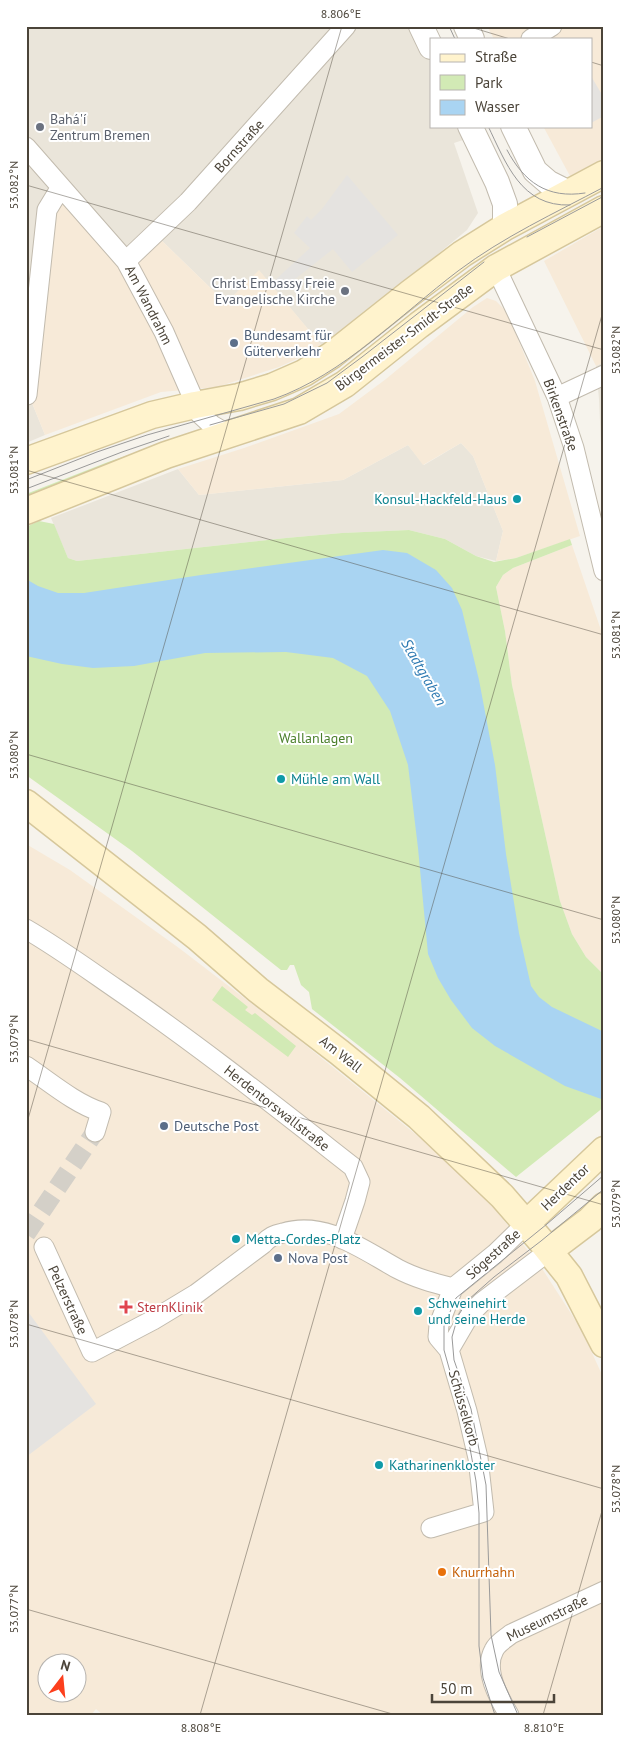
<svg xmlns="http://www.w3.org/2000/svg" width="630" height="1741" font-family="'PT Sans',sans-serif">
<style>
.residential{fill:#eae5da}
.commercial{fill:#f7ead8;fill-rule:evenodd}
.green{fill:#d2eab5}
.parking{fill:#e5e3e0}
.water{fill:#a9d4f2}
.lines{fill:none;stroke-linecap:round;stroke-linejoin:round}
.minor-tunnel{stroke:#d4d0c8;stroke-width:19;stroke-dasharray:19 9;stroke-linecap:butt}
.minor-casing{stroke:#c2bbae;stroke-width:21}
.tertiary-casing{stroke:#c2bbae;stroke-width:26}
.secondary-casing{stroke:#d6c79b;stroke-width:29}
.minor{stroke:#fff;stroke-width:19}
.tertiary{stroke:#fff;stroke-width:24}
.secondary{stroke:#fff3cd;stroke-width:26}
.tram{stroke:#9a9a9a;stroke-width:1}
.ticks{fill:none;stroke:#4b4439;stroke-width:1;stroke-opacity:0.45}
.worship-dot{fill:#6b7280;stroke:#fff;stroke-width:2}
.service-dot{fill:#5c6f8a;stroke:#fff;stroke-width:2}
.culture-dot{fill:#0f9aa8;stroke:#fff;stroke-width:2}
.health-dot{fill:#e0444e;stroke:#fff;stroke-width:2}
.food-dot{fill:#e8710a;stroke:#fff;stroke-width:2}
.labels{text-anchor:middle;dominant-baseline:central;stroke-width:4;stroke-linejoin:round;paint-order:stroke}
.worship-label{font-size:14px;fill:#5b616d;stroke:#fff;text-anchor:start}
.street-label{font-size:14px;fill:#4b4439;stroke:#fff}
.service-label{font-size:14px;fill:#4e5e75;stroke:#fff;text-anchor:start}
.culture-label{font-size:14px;fill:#0d838f;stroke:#fff;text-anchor:start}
.park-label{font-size:14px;fill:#4a7f2a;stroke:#fff}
.health-label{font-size:14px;fill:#be3a42;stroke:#fff;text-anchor:start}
.food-label{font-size:14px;fill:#c56008;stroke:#fff;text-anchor:start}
.water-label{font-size:15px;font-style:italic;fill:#2e7ab2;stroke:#fff}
.neatline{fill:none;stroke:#4b4439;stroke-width:2}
.ticks-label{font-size:12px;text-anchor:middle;fill:#4b4439}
</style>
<rect width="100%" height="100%" fill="#f6f3ec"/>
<path class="residential" d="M26,26H413L431,60V126H458L463,140L454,143L478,213L467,230L337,337L323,347L259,271L226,303L156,235L30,398L45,435L26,443Z
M604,362V474L602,468L599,399L596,366Z
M461,443L473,456L503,531L496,561L476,556L445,539L409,530L342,533L286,538L77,561L68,558L51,518L178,469L199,495L343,480L408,445L424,465Z"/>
<path class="commercial" d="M487,26H604V158L570,176L543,126H591V39H494Z
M61,190L128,261L156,235L226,303L259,270L323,347L279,367L217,387L161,392L45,435L30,398L49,210Z
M604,226V362L596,366L544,261Z
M487,298L496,301L507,312L535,381L580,536L516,558L496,561L503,531L473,456L461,443L423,465L408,445L343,480L199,495L178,469L244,448L339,414L386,379L473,307Z
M572,545L604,639V975L586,957L572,934L560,901L512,685L505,631L496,587L503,575L513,568Z
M26,844L70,870L179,948L298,1039L456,1167L489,1202L541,1267L581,1329L604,1379V1715H103L96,1709L91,1715H26ZM48,1664H78V1694H48Z"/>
<path class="green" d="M158,445L26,502V494L108,462Z
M39,521L54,524L68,558L77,561L286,538L342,533L409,530L445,539L476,556L494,562L516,558L570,539L572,545L513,568L503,575L496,587L505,631L512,685L560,901L572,934L586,957L604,975V1107L516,1177L400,1078L312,1009L309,992L301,985L294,965H290L287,970H281L132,851L26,775V527Z
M222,986L248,1007L245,1010L252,1015L255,1013L296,1046L288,1057L212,1000Z"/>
<path class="parking" d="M591,76L604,98V116L591,123Z
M347,175L398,235L352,272L333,249L280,291L273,282L310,248L294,233L307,216L311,220L322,209Z
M26,1309L96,1404L26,1457Z"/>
<path class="water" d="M383,550L407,553L436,570L452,588L462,610L479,680L495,765L506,854L519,933L531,986L539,997L552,1007L604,1032V1100L565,1086L495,1046L472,1028L451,1000L438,978L428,954L418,848L408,765L390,711L367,676L333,658L286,652L205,653L134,666L93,668L62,664L26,656V579L38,586L58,593H84L201,575Z"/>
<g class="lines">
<path class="minor-tunnel" d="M26,1234L95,1132"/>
<g class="minor-casing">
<path id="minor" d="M531,39L552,26
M26,147L126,261L164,332L200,414L212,425L229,435
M126,261L188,202L346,26
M496,268L557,397L574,448L604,571
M27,395L47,210L61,187
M557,397L604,375
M26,929C57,947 86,968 115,988C197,1044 275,1106 353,1167L360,1182L355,1201L342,1239
M26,1066C50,1082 74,1103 101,1112L95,1132
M44,1247L92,1352L153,1320L196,1294L263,1244C269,1237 274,1235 283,1233C325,1220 363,1250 398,1269C415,1278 434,1283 453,1288
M449,1350L470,1314L482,1302L549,1251
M431,1528L484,1512L478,1458L467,1411L449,1350L438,1337L439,1325L453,1288L495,1254L526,1224
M509,1715C499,1698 483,1670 494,1650C497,1643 505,1639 511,1634L604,1591"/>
</g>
<g class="tertiary-casing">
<path id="tertiary" d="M421,26L431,47
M466,26L472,39
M470,126L497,182L505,204V227
M513,126L535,171L549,183L569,193"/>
</g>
<g class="secondary-casing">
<path id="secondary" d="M26,461L152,415L195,405L239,397L272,387L304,373L332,355L409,294L462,254L505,227L604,174
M26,511L166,455L299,411L345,384L419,325L496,268L604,209
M26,803L197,937L258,990L339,1052L419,1117L502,1196L541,1241L569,1276L604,1344
M526,1224L604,1150
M549,1251L590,1220L604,1206"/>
</g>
<use href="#minor" class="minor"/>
<use href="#tertiary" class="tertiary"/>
<use href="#secondary" class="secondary"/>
<path class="tram" d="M449,26L455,39
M488,126C506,163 521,207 570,205
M507,150C524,182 547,199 585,193
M527,237L604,196
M210,425L284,404L327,383L362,357L484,262
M26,480L97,452L147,435L274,399C344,374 400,315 458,271C503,237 555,213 604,187
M26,489L122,452L169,436
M495,1715L483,1678L479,1646V1513L476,1481L467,1432L444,1350V1326L456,1298L547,1224L604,1175
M518,1715L499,1672L491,1635L486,1485L471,1409L454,1360L452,1337L458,1316L468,1300L494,1277L541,1241L604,1189"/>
</g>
<path class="ticks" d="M467,26L510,39M591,62L604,66M26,185L604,350M26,470L604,635M26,754L604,920M26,1039L604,1205M26,1126L342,26M26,1324L604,1489M26,1609L396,1715M200,1715L604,308M543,1715L604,1504"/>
<g class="worship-dot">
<circle cx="40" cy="127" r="5"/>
<circle cx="345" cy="291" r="5"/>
</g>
<g class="service-dot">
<circle cx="234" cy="343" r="5"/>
<circle cx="164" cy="1126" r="5"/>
<circle cx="278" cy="1258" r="5"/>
</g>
<g class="culture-dot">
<circle cx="517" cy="499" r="5"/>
<circle cx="281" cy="779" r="5"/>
<circle cx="236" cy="1239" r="5"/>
<circle cx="418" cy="1311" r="5"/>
<circle cx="379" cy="1465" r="5"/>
</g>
<path class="health-dot" d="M123.5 1299.5h5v5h5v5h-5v5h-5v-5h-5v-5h5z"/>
<circle class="food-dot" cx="442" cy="1572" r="5"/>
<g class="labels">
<g class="worship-label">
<text x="50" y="119">Bahá'í<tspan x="50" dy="16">Zentrum Bremen</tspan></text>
<text x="335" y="283" text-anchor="end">Christ Embassy Freie<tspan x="335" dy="16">Evangelische Kirche</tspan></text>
</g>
<g class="street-label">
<text transform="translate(239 146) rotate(-48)">Bornstraße</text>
<text transform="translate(149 305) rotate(63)">Am Wandrahm</text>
<text transform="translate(404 337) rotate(-37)">Bürgermeister-Smidt-Straße</text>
<text transform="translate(561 415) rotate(70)">Birkenstraße</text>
<text transform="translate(341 1054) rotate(38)">Am Wall</text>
<text transform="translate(277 1108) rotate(38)">Herdentorswallstraße</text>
<text transform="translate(565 1187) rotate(-44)">Herdentor</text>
<text transform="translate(493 1254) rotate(-42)">Sögestraße</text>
<text transform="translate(68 1300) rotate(65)">Pelzerstraße</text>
<text transform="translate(464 1408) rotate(74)">Schüsselkorb</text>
<text transform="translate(547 1618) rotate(-26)">Museumstraße</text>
</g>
<g class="service-label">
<text x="244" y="335">Bundesamt für<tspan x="244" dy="16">Güterverkehr</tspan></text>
<text x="174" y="1126">Deutsche Post</text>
<text x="288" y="1258">Nova Post</text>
</g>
<g class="culture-label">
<text x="507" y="499" text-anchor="end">Konsul-Hackfeld-Haus</text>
<text x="291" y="779">Mühle am Wall</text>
<text x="246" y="1239">Metta-Cordes-Platz</text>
<text x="428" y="1303">Schweinehirt<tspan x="428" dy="16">und seine Herde</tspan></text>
<text x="389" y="1465">Katharinenkloster</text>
</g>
<g class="park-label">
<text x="316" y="738">Wallanlagen</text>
</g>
<g class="health-label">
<text x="137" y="1307">SternKlinik</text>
</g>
<g class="food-label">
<text x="452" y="1572">Knurrhahn</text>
</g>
<g class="water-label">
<text transform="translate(424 672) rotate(60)">Stadtgraben</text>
</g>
</g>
<rect width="630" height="1741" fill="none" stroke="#ffffff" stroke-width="55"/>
<rect x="430" y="38" width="162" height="90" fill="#ffffff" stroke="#b7b4b0"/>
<rect x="440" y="54" width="25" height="8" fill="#fff3cd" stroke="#b7b4b0"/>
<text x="475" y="62" font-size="15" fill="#4b4439">Straße</text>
<rect x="440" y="75" width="25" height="15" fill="#d2eab5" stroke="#b7b4b0"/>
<text x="475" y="88" font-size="15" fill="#4b4439">Park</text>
<rect x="440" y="100" width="25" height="15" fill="#a9d4f2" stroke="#b7b4b0"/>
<text x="475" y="112" font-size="15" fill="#4b4439">Wasser</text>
<g transform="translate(62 1678) rotate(16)"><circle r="24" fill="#ffffff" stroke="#b7b4b0"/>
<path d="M0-4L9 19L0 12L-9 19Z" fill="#fc3f1d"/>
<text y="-8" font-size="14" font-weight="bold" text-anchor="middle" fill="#4b4439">N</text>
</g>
<path d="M432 1694v8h122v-8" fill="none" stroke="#4b4439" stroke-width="2.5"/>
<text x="440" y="1694" font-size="15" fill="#4b4439" stroke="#ffffff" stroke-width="4" paint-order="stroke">50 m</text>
<rect x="28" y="28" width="574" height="1686" class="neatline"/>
<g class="ticks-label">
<text x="341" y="18">8.806°E</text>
<text transform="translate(14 185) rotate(-90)" y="4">53.082°N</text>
<text transform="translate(616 350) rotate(-90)" y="4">53.082°N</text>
<text transform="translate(14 470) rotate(-90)" y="4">53.081°N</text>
<text transform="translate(616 635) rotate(-90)" y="4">53.081°N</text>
<text transform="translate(14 755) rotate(-90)" y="4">53.080°N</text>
<text transform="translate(616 920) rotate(-90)" y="4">53.080°N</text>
<text transform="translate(14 1039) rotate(-90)" y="4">53.079°N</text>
<text transform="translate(616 1204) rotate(-90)" y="4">53.079°N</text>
<text transform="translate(14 1324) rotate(-90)" y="4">53.078°N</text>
<text transform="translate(616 1489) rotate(-90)" y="4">53.078°N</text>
<text transform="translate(14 1609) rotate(-90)" y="4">53.077°N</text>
<text x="201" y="1732">8.808°E</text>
<text x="544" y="1732">8.810°E</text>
</g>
</svg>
